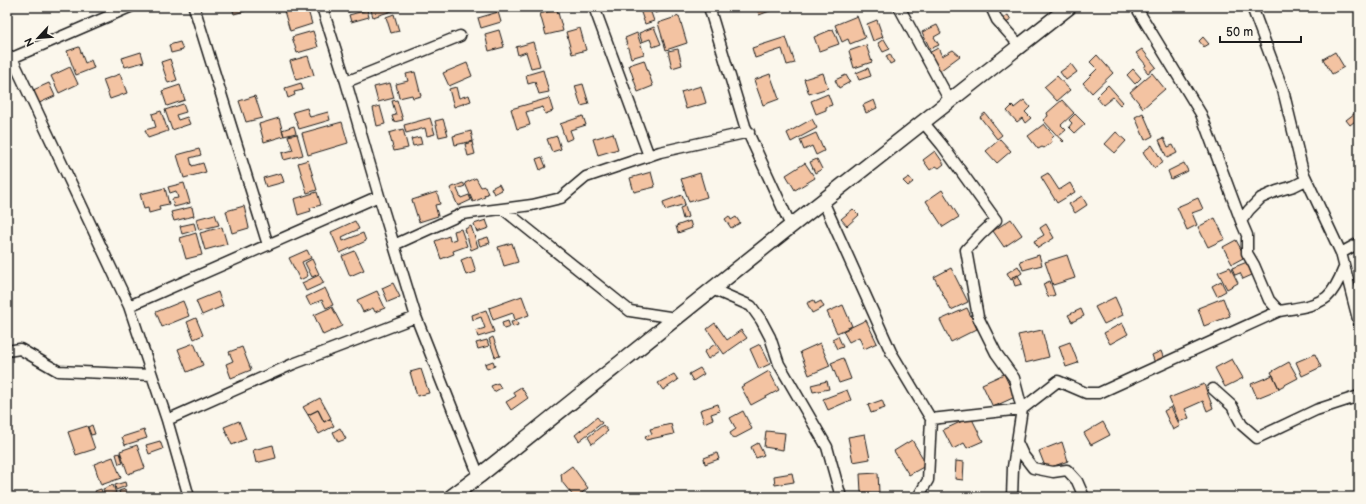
<svg xmlns="http://www.w3.org/2000/svg" width="1366" height="504" font-family="'Balsamiq Sans',sans-serif">
<style>
.building{fill:#f3c3a2;stroke:#1c1c1c}
.lines{fill:none;stroke-linecap:round;stroke-linejoin:round}
.minor-casing{stroke:#1c1c1c;stroke-width:13}
.secondary-casing{stroke:#1c1c1c;stroke-width:17}
.minor{stroke:#fbf7ec;stroke-width:10}
.secondary{stroke:#fbf7ec;stroke-width:14}
</style>
<rect width="100%" height="100%" fill="#fbf7ec"/>
<filter id="ink" filterUnits="userSpaceOnUse"><feTurbulence type="fractalNoise" baseFrequency=".025" numOctaves="2"/><feDisplacementMap in="SourceGraphic" scale="8" xChannelSelector="R" yChannelSelector="G"/><feConvolveMatrix kernelMatrix="1 2 1 2 8 2 1 2 1" color-interpolation-filters="sRGB"/></filter>
<g filter="url(#ink)">
<path class="building" d="M232,7H243L245,11L234,14Z
M298,7H307L312,24L290,31L284,11Z
M347,7H362V8L348,12Z
M370,7H394L395,10L373,17Z
M639,7H649L654,21L645,24Z
M653,7H661L662,11L655,13Z
M757,7H774L775,9L759,15Z
M557,9L563,31L546,35L540,14Z
M367,10L369,17L351,22L349,15Z
M498,12L501,22L481,28L478,18Z
M394,14L399,31L391,33L386,17Z
M1008,15L1011,20L1001,26V20Z
M679,16L687,43L666,50L658,23Z
M857,16L865,38L850,44L848,39L842,42L835,25Z
M877,20L883,37L873,41L867,24Z
M937,25L941,33L934,37L939,45L930,49L922,32Z
M654,27L661,44L653,47L650,39L642,42L639,33Z
M580,28L586,50L572,54L566,32Z
M833,29L839,44L819,51L814,37Z
M499,30L504,47L489,51L485,34Z
M313,31L318,47L297,53L292,37Z
M637,33L644,54L631,58L625,38Z
M786,37L795,63L787,65L782,49L755,58L752,48Z
M1203,37L1209,44L1204,47L1199,41Z
M884,39L890,49L883,52L878,43Z
M180,42L183,50L171,53L169,45Z
M533,42L540,66L531,68L526,52L518,55L516,47Z
M866,45L872,62L854,68L849,51Z
M79,47L85,63L91,60L94,68L76,75L67,51Z
M938,48L942,56L953,50L960,56L941,70L934,68L927,54Z
M678,49L682,65L672,68L668,51Z
M1142,49L1156,67L1148,73L1144,68L1146,65L1136,53Z
M141,52L144,62L125,67L122,58Z
M1335,52L1344,67L1332,74L1323,59Z
M890,54L894,62L890,64L886,56Z
M1097,55L1113,73L1092,93L1083,83L1097,69L1090,62Z
M308,56L314,75L296,80L290,61Z
M170,59L177,80L168,83L161,62Z
M644,60L653,86L638,92L629,65Z
M467,63L472,76L449,86L443,73Z
M1071,64L1077,72L1066,80L1060,72Z
M70,67L78,84L59,93L51,76Z
M868,68L871,76L859,80L856,73Z
M1133,69L1141,78L1135,84L1127,75Z
M543,70L549,92L539,94L535,82L528,84L526,75Z
M415,72L421,96L413,98L412,95L399,98L396,84L408,81L406,74Z
M823,73L828,88L809,94L804,79Z
M1152,73L1165,89L1143,108L1130,92Z
M120,74L127,93L110,99L103,80Z
M770,74L779,99L763,105L754,80Z
M846,75L850,82L839,88L835,80Z
M1057,76L1070,90L1057,101L1044,87Z
M49,83L55,96L37,104L31,91Z
M301,83L303,90L294,92L295,95L288,98L285,88Z
M390,83L394,98L378,102L374,87Z
M583,84L589,104L581,106L575,86Z
M180,85L185,100L167,106L162,91Z
M1108,85L1123,102L1120,105L1113,97L1103,105L1096,97Z
M701,86L706,103L686,109L681,92Z
M456,87L459,98L469,95L471,101L454,107L449,89Z
M828,94L832,105L826,107V110L816,114L811,101Z
M255,96L262,118L246,122L239,101Z
M549,98L553,111L545,114L543,107L526,112L530,125L517,129L511,109Z
M397,100L403,120L394,122L392,116L396,115L392,101Z
M874,100L877,108L866,113L863,105Z
M1024,100L1030,107L1025,112L1031,118L1025,123L1022,118L1017,122L1007,111L1012,106L1014,108Z
M1062,100L1074,113L1061,125L1066,130L1059,136L1064,141L1063,142L1043,120L1048,116L1047,113Z
M183,104L186,112L176,115L178,120L187,117L190,124L172,130L165,110Z
M380,106L385,124L377,126L373,108Z
M307,108L310,117L328,112L330,120L299,129L293,112Z
M1359,110V118L1350,125L1346,120Z
M161,111L168,131L148,138L145,130L156,127L152,114Z
M985,113L1002,135L997,139L980,117Z
M1143,113L1153,136L1145,140L1135,117Z
M1075,114L1085,124L1075,133L1069,127L1072,123L1069,120Z
M583,116L586,125L570,130L573,138L566,141L560,124Z
M279,118L284,136L264,142L259,124Z
M430,118L435,134L427,136L425,128L406,133L404,125Z
M443,119L448,135L439,137L435,121Z
M812,119L817,128L791,142L787,133Z
M342,122L348,143L308,155L302,133Z
M1044,124L1054,136L1051,139L1052,142L1044,148L1042,147L1038,149L1028,136Z
M294,126L296,133L284,136L282,130Z
M403,129L408,148L394,151L389,133Z
M471,131L473,141L455,145L453,136Z
M1116,132L1126,141L1115,153L1105,144Z
M613,133L618,149L598,155L593,139Z
M816,133L824,151L816,155L812,146L804,150L800,140Z
M297,134L303,155L284,160L282,153L293,150L288,136Z
M557,136L561,149L552,152L547,139Z
M420,137L422,144L413,146L411,139Z
M1164,138L1168,147L1173,145L1177,153L1167,158L1159,140Z
M1000,139L1011,151L997,163L986,151Z
M472,142L475,154L468,156L465,144Z
M1152,145L1163,162L1154,168L1143,152Z
M199,149L201,155L190,158L192,166L203,163L206,172L184,178L177,155Z
M935,151L944,164L939,168L936,166L930,170L923,160Z
M542,157L546,167L540,170L536,159Z
M817,159L822,169L815,173L810,162Z
M308,160L317,190L307,193L298,163Z
M805,163L815,178L795,190L786,175Z
M1184,163L1188,171L1171,179L1168,171Z
M651,172L655,187L634,192L630,178Z
M281,173L284,182L266,187L263,178Z
M700,173L707,197L689,202L681,179Z
M1048,173L1059,190L1070,183L1075,192L1057,203L1041,177Z
M909,177L913,182L908,186L903,181Z
M476,178L481,187L485,186L488,194L484,195L485,197L473,202L465,183Z
M184,183L190,203L174,207L172,199L178,198L176,191L170,193L168,187Z
M463,183L465,186L457,189L461,198L469,195L471,200L458,206L450,188Z
M499,184L502,190L494,194L491,188Z
M165,188L169,204L159,206L160,210L149,213L148,208L144,209L140,194Z
M942,190L959,217L943,227L926,201Z
M317,192L321,205L310,208L311,211L298,215L294,199Z
M437,192L440,204L435,205L438,216L419,222L412,200Z
M682,195L685,204L665,210L663,202Z
M1082,196L1087,205L1075,213L1069,204Z
M1198,198L1203,209L1192,213L1197,225L1187,230L1177,207Z
M244,206L249,228L232,233L226,211Z
M685,206L688,217L683,219L680,208Z
M192,207L194,216L174,221L171,212Z
M853,209L859,215L847,226L841,219Z
M215,214L219,225L199,230L196,219Z
M729,216L731,220L736,217L740,223L731,228L725,219Z
M1215,218L1225,239L1208,247L1198,227Z
M1011,219L1022,235L1004,247L993,231Z
M486,220L489,228L477,232L474,224Z
M355,221L359,229L342,237L343,241L363,233L366,241L340,253L331,232Z
M690,221L692,228L678,233L676,226Z
M194,223L196,230L182,234L180,226Z
M1046,224L1054,238L1038,248L1034,241L1044,235L1040,228Z
M471,226L478,247L471,250L465,229Z
M222,227L227,244L205,250L200,233Z
M461,229L467,246L453,251L454,254L441,259L435,241L449,236L450,241L456,239L454,231Z
M196,233L202,255L186,259L180,238Z
M488,237L490,243L480,246L478,240Z
M1236,240L1245,257L1232,264L1223,247Z
M512,243L518,262L504,266L498,247Z
M307,250L311,258L302,262L308,276L300,280L289,258Z
M355,251L364,270L350,276L342,256Z
M1039,255L1042,265L1023,270L1020,261Z
M1067,255L1075,278L1053,285L1045,262Z
M471,256L476,272L466,275L461,260Z
M312,259L319,274L312,277L305,263Z
M1247,262L1252,275L1243,279L1240,273L1235,275L1232,268Z
M1018,266L1022,273L1011,280L1007,273Z
M1230,267L1238,283L1227,289L1218,272Z
M951,268L968,302L951,310L934,277Z
M319,275L324,283L306,291L302,283Z
M1018,275L1022,284L1015,286L1012,277Z
M1050,281L1055,295L1048,297L1043,284Z
M1221,281L1226,291L1217,296L1212,286Z
M393,283L400,297L388,302L382,288Z
M325,288L333,305L326,308L322,300L310,305L306,297Z
M377,291L385,308L375,312L373,308L363,312L357,300Z
M218,292L223,306L202,315L196,301Z
M522,296L529,315L515,320L513,313L493,320L489,308Z
M1115,297L1123,315L1104,324L1095,307Z
M1223,298L1230,316L1204,326L1198,308Z
M814,300L815,304L821,301L824,307L812,313L807,303Z
M183,301L189,316L162,327L156,312Z
M843,305L852,326L837,333L827,312Z
M332,307L342,326L323,335L314,315Z
M967,308L977,329L951,342L940,320Z
M1081,309L1084,316L1072,322L1068,315Z
M486,310L494,332L478,337L476,331L485,328L481,317L473,320L472,315Z
M196,318L203,335L194,339L187,322Z
M866,320L877,343L864,349L859,337L849,342L843,331Z
M508,321L510,327L504,329L502,323Z
M517,321L518,325L513,327L511,322Z
M715,323L727,340L741,330L747,338L724,354L707,329Z
M1122,323L1128,334L1110,344L1104,333Z
M1042,330L1049,357L1025,363L1018,335Z
M838,336L843,347L837,349L832,339Z
M493,337L500,356L495,357L489,339Z
M487,340L489,346L478,349L476,343Z
M1070,342L1078,363L1066,367L1059,346Z
M194,343L203,365L187,372L178,349Z
M820,343L830,366L809,375L800,352Z
M715,344L720,351L708,359L704,352Z
M760,344L770,364L759,369L750,349Z
M242,347L251,370L231,378L226,364L233,361L229,352Z
M1161,351L1165,362L1156,366L1152,355Z
M1315,354L1321,367L1302,376L1296,362Z
M843,358L851,379L839,383L831,363Z
M1232,359L1243,378L1225,387L1215,368Z
M493,361L495,366L487,369L485,364Z
M1289,362L1298,378L1279,388L1271,372Z
M700,368L704,374L693,381L689,374Z
M421,369L429,393L417,396L410,372Z
M769,371L779,390L751,405L741,387Z
M674,374L678,380L663,390L658,383Z
M1004,374L1015,397L993,407L982,384Z
M1273,375L1279,389L1257,398L1251,384Z
M827,381L829,389L813,392L811,385Z
M498,383L501,388L494,392L491,386Z
M1204,384L1213,408L1207,411L1203,401L1185,409L1189,418L1179,422L1169,398Z
M521,387L528,398L511,410L506,402L516,396L513,392Z
M847,390L851,400L828,410L823,399Z
M320,398L331,418L324,422L318,410L308,415L303,407Z
M882,400L885,408L871,413L868,405Z
M718,404L720,411L711,414L713,419L704,423L700,410Z
M1171,407L1180,426L1173,430L1164,411Z
M318,410L324,422L330,419L334,426L319,434L308,415Z
M743,411L752,429L733,439L730,433L736,429L730,418Z
M597,417L602,423L579,441L575,435Z
M971,417L983,441L967,448L964,443L953,449L943,430Z
M239,421L246,439L232,445L224,427Z
M1103,422L1110,435L1091,445L1084,433Z
M671,424L674,434L646,440L645,436L652,434L650,429Z
M92,425L95,434L91,435L88,427Z
M603,425L608,431L592,444L588,437Z
M87,426L95,449L76,455L68,432Z
M340,428L346,439L338,442L333,432Z
M144,430L147,438L125,445L122,437Z
M766,431L785,433L783,450L764,447Z
M865,434L870,459L853,462L848,437Z
M912,440L927,465L909,475L894,451Z
M160,441L163,449L149,454L146,445Z
M1062,442L1068,461L1046,469L1039,451Z
M758,443L764,455L756,458L751,447Z
M137,445L145,468L128,474L120,451Z
M273,445L276,458L256,463L253,450Z
M120,453L123,463L119,464L116,454Z
M717,453L719,459L705,464L704,458Z
M113,457L121,478L101,485L94,464Z
M956,461L964,462L963,480L955,479Z
M572,466L588,488L577,497H574L562,482L561,474Z
M792,473L794,482L775,485L774,476Z
M878,473L879,492H861L860,474Z
M125,482L126,486L116,490L115,485Z
M113,485L116,493L105,496L103,489Z
M101,489L103,495L97,497L95,491Z
M125,489L127,497H121L119,491Z"/>
<g class="lines">
<g class="minor-casing">
<path id="minor" d="M130,7L12,58L129,306L167,420L189,497
M194,7L268,245
M322,7L346,82L379,196L416,317L479,476
M594,7L649,156
M709,7L745,126L791,226
M899,7L950,101
M991,7L997,20L1020,46
M1136,7L1201,114L1241,221
M1252,7L1283,90L1303,172L1341,253L1359,323
M346,82L460,36
M923,122L942,145L996,220L980,235L966,250L978,317L996,353L1014,378L1022,409L1013,467L1012,497
M1306,180L1294,186L1277,191L1261,198L1249,210L1241,221L1247,235V253L1254,265L1269,300L1279,311C1295,308 1314,307 1327,297C1335,290 1340,278 1344,268
M823,201L891,352L931,419L928,480L918,497
M503,209L630,311L676,318
M394,245L462,214L532,205L561,198L586,177L660,152L749,132
M1341,253L1359,243
M712,289L751,306L761,320L770,337L779,364L827,447L841,497
M129,306L379,196
M7,351L20,349L58,371L152,375
M1213,389L1232,406L1242,425L1257,438L1316,410L1359,396
M931,419L1022,409L1058,381L1086,393H1099L1279,311
M167,420L293,364L416,317
M1017,442L1023,455L1033,468L1053,472L1067,470L1077,481L1084,497"/>
</g>
<g class="secondary-casing">
<path id="secondary" d="M451,497L479,476L791,226L1069,7"/>
</g>
<use href="#minor" class="minor"/>
<use href="#secondary" class="secondary"/>
</g>
</g>
<rect width="1366" height="504" fill="none" stroke="#fbf7ec" stroke-width="24"/>
<rect x="12" y="12" width="1342" height="480" fill="none" stroke="#1c1c1c" stroke-width="1.5" filter="url(#ink)"/>
<g transform="translate(38 38) rotate(244)" stroke="#fbf7ec" stroke-width="3" paint-order="stroke">
<path d="M0-3L7 15L0 10L-7 15Z" fill="#1c1c1c"/>
<text y="-6" font-size="11" font-weight="bold" text-anchor="middle" fill="#1c1c1c">N</text>
</g>
<path d="M1220 36v6h81v-6" fill="none" stroke="#1c1c1c" stroke-width="2"/>
<text x="1226" y="36" font-size="12" fill="#1c1c1c" stroke="#fbf7ec" stroke-width="3" paint-order="stroke">50 m</text>
</svg>
